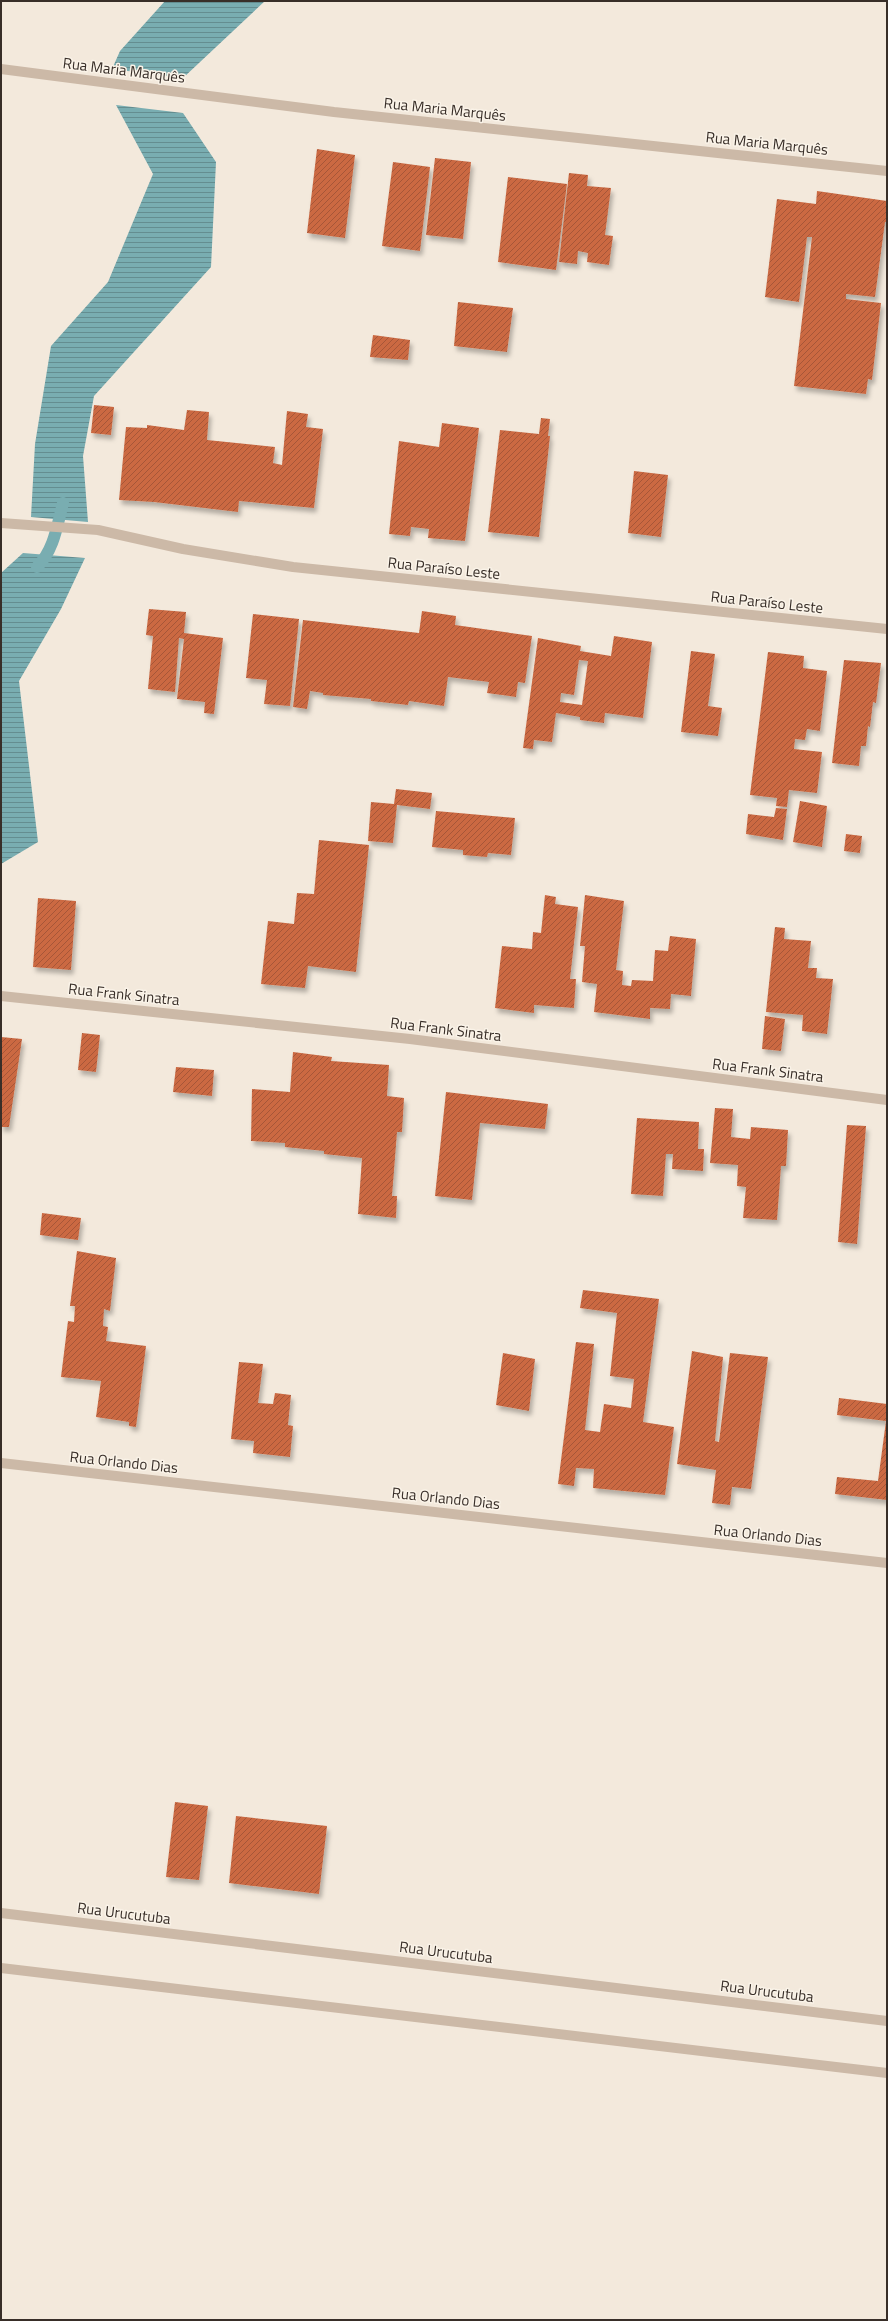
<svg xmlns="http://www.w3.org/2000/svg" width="888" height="2321" font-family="'Titillium Web',sans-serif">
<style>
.water{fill:url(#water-rules)}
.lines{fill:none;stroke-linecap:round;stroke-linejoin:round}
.stream{stroke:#79adb1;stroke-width:12}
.building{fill:url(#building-hatch);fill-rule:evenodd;filter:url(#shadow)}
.minor{stroke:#ccb9a7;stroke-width:10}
.tertiary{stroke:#ccb9a7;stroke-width:10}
.labels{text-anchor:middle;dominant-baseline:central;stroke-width:3;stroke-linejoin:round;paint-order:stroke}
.street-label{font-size:15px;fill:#382e28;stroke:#faf3e8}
</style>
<defs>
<pattern id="water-rules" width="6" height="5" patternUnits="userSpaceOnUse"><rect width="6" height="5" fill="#79adb1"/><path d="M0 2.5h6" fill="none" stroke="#648d90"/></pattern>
<pattern id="building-hatch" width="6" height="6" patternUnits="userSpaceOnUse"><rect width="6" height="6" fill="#cb6942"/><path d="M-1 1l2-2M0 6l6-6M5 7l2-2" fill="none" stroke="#a65737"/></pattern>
<filter id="shadow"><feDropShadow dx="2.5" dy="4.5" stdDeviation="2" flood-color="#0004"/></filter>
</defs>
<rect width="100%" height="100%" fill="#f3e9dc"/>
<path class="water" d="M165,1H265L183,78L112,69L120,51Z
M116,105L183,113L216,162L211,267L94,396L83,456L88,522L31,517L35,444L51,346L108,282L153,174Z
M23,553L85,558L61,609L19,681L38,842L1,864V573Z"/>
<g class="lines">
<path class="stream" d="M37,567C54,550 57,526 63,503"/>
</g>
<path class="building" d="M317,149L355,155L345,238L307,233Z
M435,158L471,162L463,239L426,235Z
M393,162L430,167L420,251L382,246Z
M569,173L588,175L587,186L611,188L605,235L613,236L609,265L587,262L588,253L578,251L577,264L559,262Z
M508,177L567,184L556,270L498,262Z
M817,191L887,201V222H885L875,297L846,294V299L881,303L872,380L868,379L866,394L794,386L812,237H807L799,302L765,297L777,199L816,204Z
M458,302L513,308L507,352L454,346Z
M373,335L410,340L408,360L370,357Z
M94,405L114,407L111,435L91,433Z
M187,410L209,412L207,440L275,447L273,463L282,465L287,411L308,414L306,427L323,429L314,508L239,501L238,512L154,502L119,500L126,427L147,428V425L184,430Z
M541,418L550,419L548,436H550L539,537L488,532L500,430L539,434Z
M442,423L479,428L465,541L428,538L429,529L411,527L410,536L389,534L399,441L439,447Z
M634,471L668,475L661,537L628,533Z
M149,609L186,612L184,633L223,638L214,714L204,713L205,702L177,699L184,639L179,638L175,692L148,689L153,636L146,635Z
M422,611L456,616L455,625L532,636L525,683L518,682L516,697L487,693L489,682L448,677L444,706L409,701L408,705L371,701V699L323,695V693L310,691L307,709L293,707L303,620L419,633Z
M253,614L299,619L290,706L264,704L267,680L246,678Z
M614,636L652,642L643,718L605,713L604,723L580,720V717L556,713L552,742L534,740L533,749L523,748L538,638L581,646L580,651L611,656ZM579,660L588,661L582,705L560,702L561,693L574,695Z
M691,651L715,654L708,706L722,708L718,736L681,732Z
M768,652L804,656L803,668L827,671L820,731L807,729L805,740L795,739L794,749L822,752L817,793L789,790L787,807L776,806L777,798L750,795Z
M844,660L881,663L876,703L873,702L870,727L868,726L866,746H861L859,766L832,763Z
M396,789L432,793L430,809L397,805L393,843L368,841L371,802L394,804Z
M800,801L827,806L822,847L793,842Z
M776,808L787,809L783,840L746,834L748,814L774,817Z
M436,811L515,818L511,855L488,853L487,857L463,855V850L432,847Z
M846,834L862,836L860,853L844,851Z
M319,840L369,845L356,972L308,966L305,988L261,984L268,921L294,924L297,893L314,894Z
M545,895L556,897L555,904L578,907L570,979H576L574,1008L534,1005V1013L495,1008L502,946L532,949L533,932L541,933Z
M585,895L624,901L616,970L623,971L622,985L631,986L632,980L653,981L655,950L668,951L670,936L696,939L691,996L671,994L670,1009L650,1008V1019L594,1012L597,984L582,982L585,946H580Z
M38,898L76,901L71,970L33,967Z
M775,927L785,928L784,939L811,941L808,968H817L816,978L833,979L827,1034L802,1031L803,1015L766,1012Z
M765,1016L785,1019L781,1051L762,1049Z
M82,1033L100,1035L96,1072L78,1070Z
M1,1037L22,1039L9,1127H1Z
M293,1052L332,1057L331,1061L389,1065L387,1096L404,1098L402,1132H397L392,1196H397L396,1218L358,1214L362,1158L324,1154V1151L285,1147V1143L251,1141L252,1089L290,1092Z
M176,1067L214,1070L212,1096L173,1092Z
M446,1092L548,1104L545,1129L480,1123L472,1200L435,1196Z
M715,1108L733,1109L731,1137L750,1139L751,1127L788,1130L786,1166H781L777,1220L743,1218L746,1187L737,1186L738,1165L710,1163Z
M637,1118L699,1122L698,1149H704L703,1171L672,1169L673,1154H666L663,1196L631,1194Z
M847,1125L866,1126L857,1244L838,1242Z
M42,1213L81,1218L78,1240L40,1235Z
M77,1251L116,1258L110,1311L104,1309L103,1326L108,1327L106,1341L146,1346L136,1427L129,1426V1422L96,1417L101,1381L61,1377L68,1321L74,1322L75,1306H70Z
M583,1290L659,1299L643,1422L674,1427L665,1495L593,1488L594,1469L576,1468L574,1486L558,1484L576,1342L594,1344L585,1430L600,1432L604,1404L631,1408L634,1379L610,1376L617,1313L580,1308Z
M692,1351L723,1357L715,1441L719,1442L730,1353L768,1357L751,1489L732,1487L730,1505L712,1503L716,1470L677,1464Z
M503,1353L535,1359L529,1411L496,1405Z
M239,1362L263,1364L258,1403L273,1404L275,1393L291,1395L288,1425L293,1426L290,1457L253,1453L254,1441L231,1439Z
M839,1398L887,1404V1500L835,1494L837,1477L878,1481L886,1421L837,1415Z
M175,1802L208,1806L199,1880L166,1877Z
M236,1816L327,1826L319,1894L229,1883Z"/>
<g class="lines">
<path class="minor" d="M1,69L334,112L887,171
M1,523L98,530L183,549L293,567L887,629
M1,996L410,1039L887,1100
M1,1463L887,1563"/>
<path class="tertiary" d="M1,1913L887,2021
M1,1968L887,2073"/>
</g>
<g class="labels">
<g class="street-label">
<text transform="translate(124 70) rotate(7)">Rua Maria Marquês</text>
<text transform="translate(445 109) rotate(6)">Rua Maria Marquês</text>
<text transform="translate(767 143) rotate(6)">Rua Maria Marquês</text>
<text transform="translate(444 568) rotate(6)">Rua Paraíso Leste</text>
<text transform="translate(767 602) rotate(6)">Rua Paraíso Leste</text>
<text transform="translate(124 994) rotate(6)">Rua Frank Sinatra</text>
<text transform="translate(446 1029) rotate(7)">Rua Frank Sinatra</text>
<text transform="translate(768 1070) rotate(7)">Rua Frank Sinatra</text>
<text transform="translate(124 1462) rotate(6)">Rua Orlando Dias</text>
<text transform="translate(446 1498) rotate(6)">Rua Orlando Dias</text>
<text transform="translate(768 1535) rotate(6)">Rua Orlando Dias</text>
<text transform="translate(124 1913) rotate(7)">Rua Urucutuba</text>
<text transform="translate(446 1952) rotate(7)">Rua Urucutuba</text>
<text transform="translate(767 1991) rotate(7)">Rua Urucutuba</text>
</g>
</g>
<rect width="888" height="2321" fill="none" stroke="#382e28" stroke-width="4"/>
</svg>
